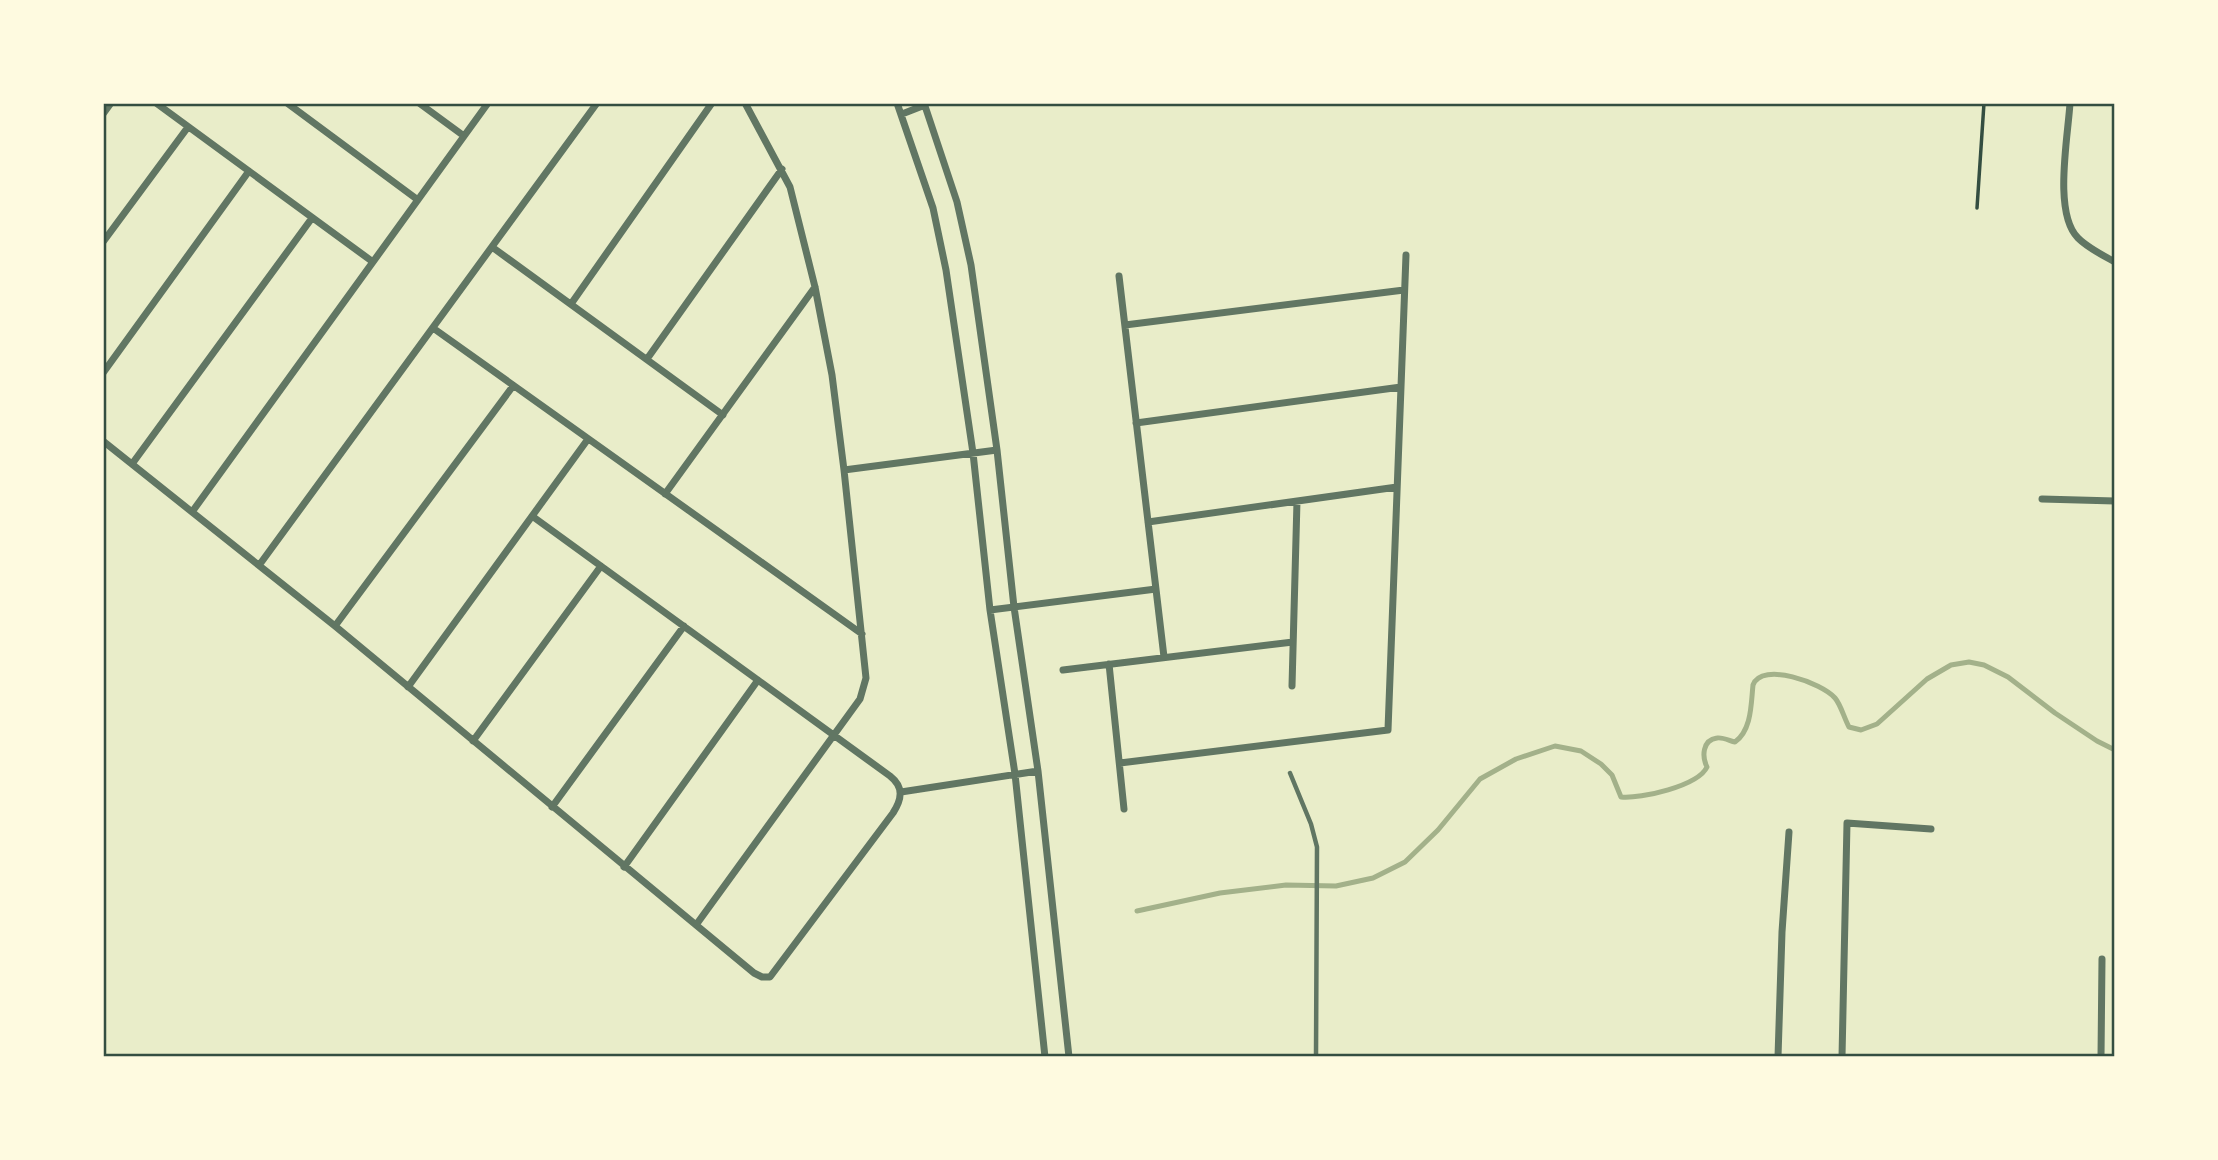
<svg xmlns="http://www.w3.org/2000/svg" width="2218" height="1160" font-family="'PT Serif',serif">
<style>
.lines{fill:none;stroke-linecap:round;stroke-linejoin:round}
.stream{stroke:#a3b18a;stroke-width:5}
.path{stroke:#344e41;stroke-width:3.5}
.service{stroke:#617663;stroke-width:4.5}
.minor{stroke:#617663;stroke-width:7}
.neatline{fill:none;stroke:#344e41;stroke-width:2.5}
</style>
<rect width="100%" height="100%" fill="#e9edc9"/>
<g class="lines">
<path class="stream" d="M1137,911L1220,893L1286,885L1336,886L1373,878L1405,862L1438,830L1480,779L1516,759L1555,746L1581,751L1601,764L1612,775L1621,797C1641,799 1698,786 1707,767C1702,757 1702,740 1717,738C1723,737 1730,741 1735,742C1752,730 1751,703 1753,685C1762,661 1822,683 1835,698C1841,705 1844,718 1849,727L1861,730L1877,724L1927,679L1951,665L1969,662L1984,665L2008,677L2055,713L2097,741L2115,750"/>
<path class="path" d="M1977,208L1984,103"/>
<path class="service" d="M1290,773L1311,824L1317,847L1316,1057"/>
<path class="minor" d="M156,103L373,262
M287,103L418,200
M419,103L464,136
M897,103L933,208L946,270L973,453L990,610L1015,774L1045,1057
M924,103L957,202L971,265L997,450L1014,607L1038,771L1069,1057
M2070,103C2068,137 2053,213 2078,238C2088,248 2102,255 2115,262
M103,114L111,103
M902,114L925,105
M103,242L188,127
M492,247L723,415
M1119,276L1164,657
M571,304L712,103
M1125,325L1404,290
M433,328L862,634
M647,359L782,169
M103,373L249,171
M1136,423L1401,387
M103,441L335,626L754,973L762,977H770L893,813C902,799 904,787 890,776L532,516
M132,464L312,218
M844,470L997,450
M665,494L815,287
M2042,499L2115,501
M192,512L488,103
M1148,522L1397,487
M260,564L597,103
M990,610L1156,589
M335,626L513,386
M1109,664L1124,809
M1063,670L1293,642
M1292,686L1297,501
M408,687L588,439
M473,741L601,566
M1120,763L1388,730L1406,255
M901,792L1038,771
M552,807L684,626
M624,867L758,680
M696,925L860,699L866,678L844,470L832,375L815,287L790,187L745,103
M1778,1057L1782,932L1789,832
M1842,1057L1847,823L1931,829
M2101,1057L2102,959"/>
</g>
<rect width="2218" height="1160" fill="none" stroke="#fefae0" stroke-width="210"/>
<rect x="105" y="105" width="2008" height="950" class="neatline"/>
</svg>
